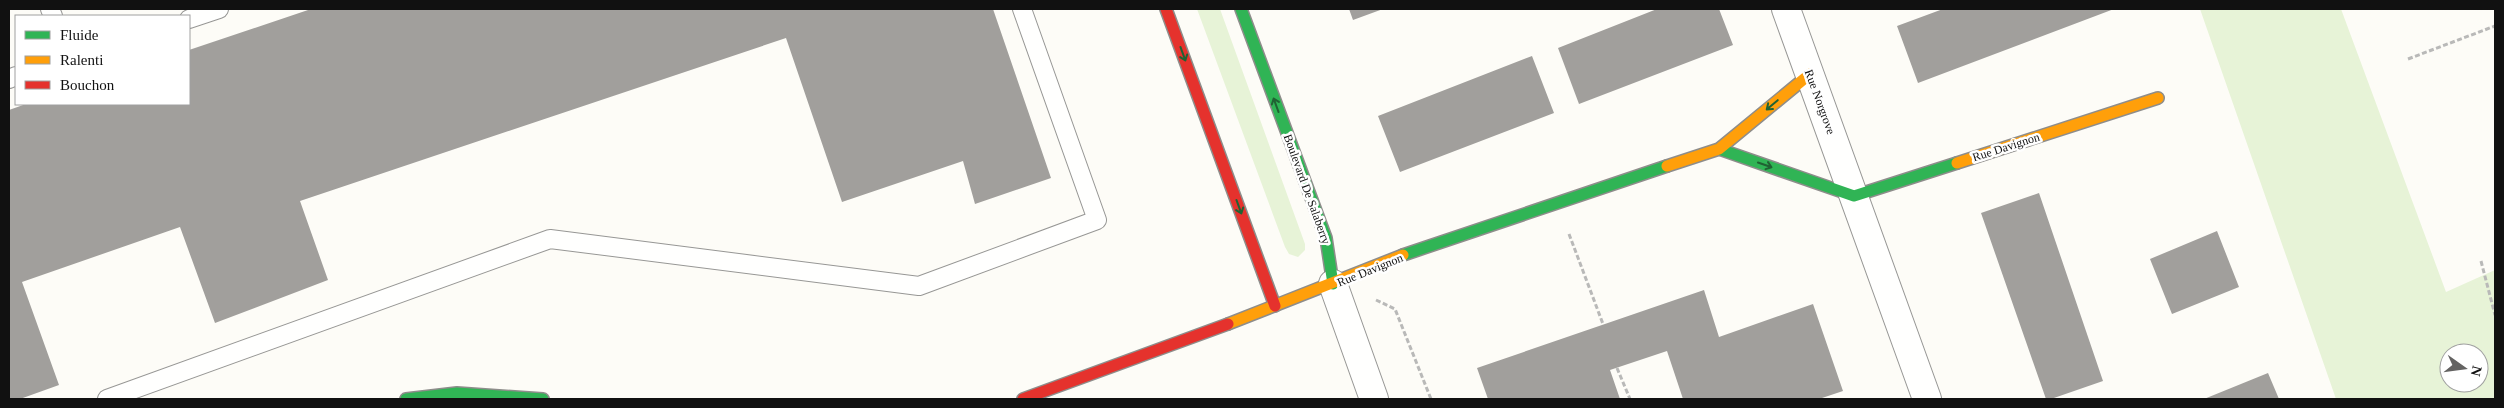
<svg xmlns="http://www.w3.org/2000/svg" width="2504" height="408" font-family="'Times New Roman',serif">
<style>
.green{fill:#e7f3d7;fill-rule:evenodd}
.building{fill:#a19f9c}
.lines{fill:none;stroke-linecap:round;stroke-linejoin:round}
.lane-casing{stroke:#979795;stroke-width:20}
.street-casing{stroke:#979795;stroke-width:30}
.fast-casing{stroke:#8e8d8b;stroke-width:14}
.slow-casing{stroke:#8e8d8b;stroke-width:14}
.jam-casing{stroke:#8e8d8b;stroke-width:14}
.path{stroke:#b9b9b8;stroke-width:3;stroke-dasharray:5 2.5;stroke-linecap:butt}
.lane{stroke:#fffffe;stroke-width:18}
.street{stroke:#fffffe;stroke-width:28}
.fast{stroke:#30b455;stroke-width:11}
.slow{stroke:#ff9f0a;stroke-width:11}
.jam{stroke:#e5322d;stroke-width:11}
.oneway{stroke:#206233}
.labels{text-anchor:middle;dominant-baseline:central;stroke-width:5;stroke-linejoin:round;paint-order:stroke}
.street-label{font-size:12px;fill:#111;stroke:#fff}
</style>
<rect width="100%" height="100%" fill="#fdfcf7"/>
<path class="green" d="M1197,9H1220L1305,244V250L1298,257L1289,254L1285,247Z
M2200,9H2341L2446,292L2495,270V399H2336ZM2449,353H2479V383H2449Z"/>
<path class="building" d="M311,9H993L1051,178L975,204L963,161L842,202L786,38L300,201L328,280L215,323L180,227L22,282L59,385L20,399H9V110L26,104H189V50Z
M1349,9H1383L1353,20Z
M1657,9H1719L1733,45L1579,104L1558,48Z
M1943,9H2114L1918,83L1897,26Z
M1532,56L1554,113L1400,172L1378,116Z
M2039,193L2103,381L2051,399H2046L1981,213Z
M2217,231L2239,287L2172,314L2150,259Z
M1704,290L1719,337L1813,304L1843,391L1819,399H1683L1667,351L1610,370L1620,399H1488L1477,368Z
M2268,373L2279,399H2204Z"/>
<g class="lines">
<g class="lane-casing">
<path id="lane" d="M50,9L53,16
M189,19L219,9
M9,79L16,76
M107,399L550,239L919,286L1097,220L1022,9"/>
</g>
<g class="street-casing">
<path id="street" d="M1786,9L1927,399
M1333,284L1374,399"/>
</g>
<g class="fast-casing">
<path id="fast" d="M1241,9L1326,238L1333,284
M1719,149L1854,196L1957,163
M1403,255L1667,166
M406,399L457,393L543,399"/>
</g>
<g class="slow-casing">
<path id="slow" d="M1957,163L2158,98
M1667,166L1719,149L1810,74
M1228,324L1403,255"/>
</g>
<g class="jam-casing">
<path id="jam" d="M1166,9L1275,306
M1023,399L1228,324"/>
</g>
<path class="path" d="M2408,59L2495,26
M1569,234L1603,324
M2481,261L2495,315
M1376,300L1395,309L1431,399
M1617,368L1630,399"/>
<use href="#lane" class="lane"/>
<use href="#street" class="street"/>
<use href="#fast" class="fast"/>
<use href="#slow" class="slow"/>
<use href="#jam" class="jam"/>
</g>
<defs><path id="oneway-shaft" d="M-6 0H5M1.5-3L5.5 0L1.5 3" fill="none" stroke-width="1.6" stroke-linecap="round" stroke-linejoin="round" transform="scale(1.25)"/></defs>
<g class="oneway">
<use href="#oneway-shaft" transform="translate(1183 54) rotate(70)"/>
<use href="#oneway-shaft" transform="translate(1276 105) rotate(-110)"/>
<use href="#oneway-shaft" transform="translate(1772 105) rotate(140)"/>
<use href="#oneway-shaft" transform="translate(1765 165) rotate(19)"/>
<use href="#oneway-shaft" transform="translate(1239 207) rotate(70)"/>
</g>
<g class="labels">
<g class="street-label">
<text transform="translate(1820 102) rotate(70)">Rue Norgrove</text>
<text transform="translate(2006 147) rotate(-18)">Rue Davignon</text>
<text transform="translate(1307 189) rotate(70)">Boulevard De Salaberry</text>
<text transform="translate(1370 270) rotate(-22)">Rue Davignon</text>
</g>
</g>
<rect width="2504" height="408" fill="none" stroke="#111111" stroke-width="20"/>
<rect x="15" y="15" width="175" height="90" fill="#ffffff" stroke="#a0a0a0"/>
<rect x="25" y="31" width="25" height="8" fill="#30b455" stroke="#a0a0a0"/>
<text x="60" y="40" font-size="15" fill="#111111">Fluide</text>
<rect x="25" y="56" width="25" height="8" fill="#ff9f0a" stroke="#a0a0a0"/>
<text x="60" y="65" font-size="15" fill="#111111">Ralenti</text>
<rect x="25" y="81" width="25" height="8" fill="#e5322d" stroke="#a0a0a0"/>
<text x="60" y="90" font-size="15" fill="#111111">Bouchon</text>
<g transform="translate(2464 368) rotate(104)"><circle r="24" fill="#ffffff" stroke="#a0a0a0"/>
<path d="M0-4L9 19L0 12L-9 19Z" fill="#646362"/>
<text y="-8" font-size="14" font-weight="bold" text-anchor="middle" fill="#111111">N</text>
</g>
</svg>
